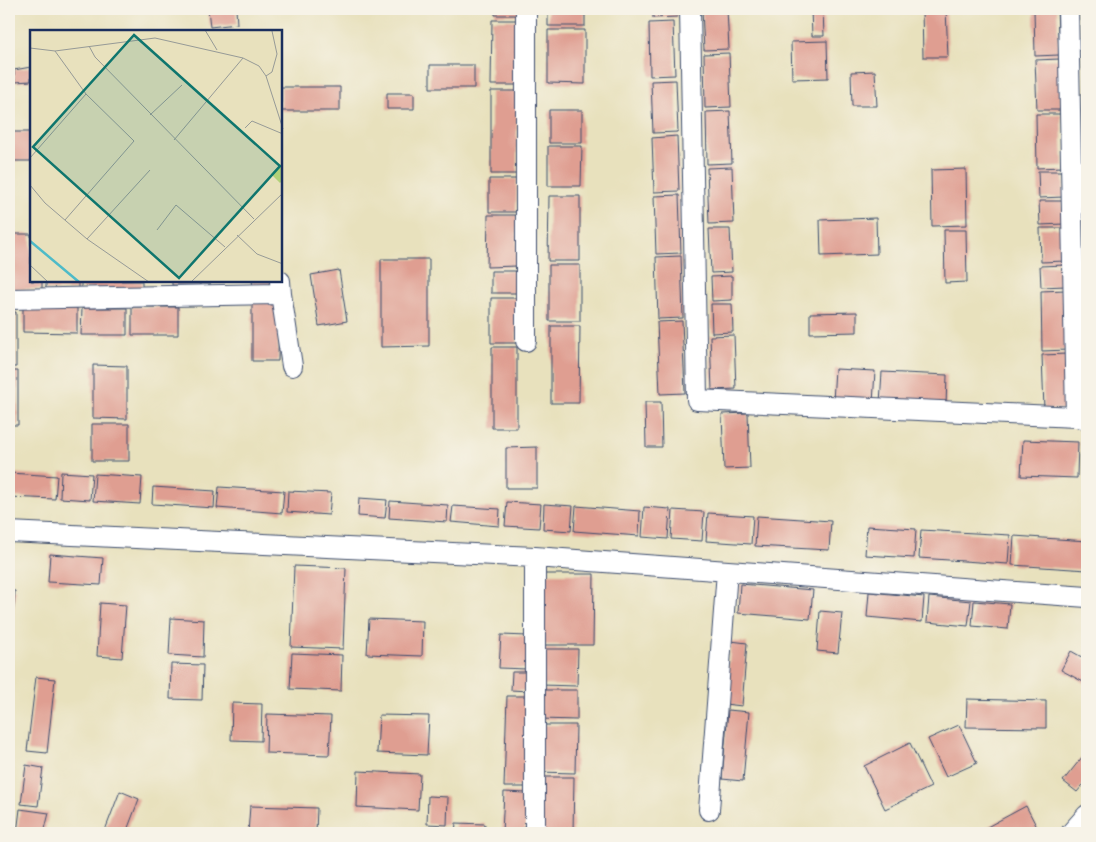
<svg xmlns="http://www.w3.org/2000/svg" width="1096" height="842" font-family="Itim,sans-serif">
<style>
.building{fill:#df9e91}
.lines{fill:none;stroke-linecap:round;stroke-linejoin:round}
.minor-casing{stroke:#3a4a6c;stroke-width:22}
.minor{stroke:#fff;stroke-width:20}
.inset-river{fill:none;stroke:#4ebbc8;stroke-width:2.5}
.inset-road{fill:none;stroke:#969a97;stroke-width:1}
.view{fill:#0f766e;fill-opacity:0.15;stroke:#0f766e;stroke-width:2.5}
.inset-edge{fill:none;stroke:#1b2f5e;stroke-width:2.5}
</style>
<rect width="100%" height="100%" fill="#f7f3e8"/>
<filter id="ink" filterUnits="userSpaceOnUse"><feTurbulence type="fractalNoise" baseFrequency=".02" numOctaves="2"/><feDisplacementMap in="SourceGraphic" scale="10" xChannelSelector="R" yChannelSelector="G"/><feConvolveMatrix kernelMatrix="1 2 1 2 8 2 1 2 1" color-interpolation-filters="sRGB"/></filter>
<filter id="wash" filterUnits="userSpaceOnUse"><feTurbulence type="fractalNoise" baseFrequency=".0096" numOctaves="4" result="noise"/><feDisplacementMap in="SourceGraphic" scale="20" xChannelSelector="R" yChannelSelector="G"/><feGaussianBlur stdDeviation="1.12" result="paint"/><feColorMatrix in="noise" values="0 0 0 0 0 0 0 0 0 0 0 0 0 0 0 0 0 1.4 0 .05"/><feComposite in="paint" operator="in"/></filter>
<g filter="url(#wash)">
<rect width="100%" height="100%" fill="#e8e1bd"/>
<g id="blocks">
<path class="building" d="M208,9H236L237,24L210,27Z
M495,9H518V15H495Z
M548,9H585V26H548Z
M653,9H677V17L653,18Z
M702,9H727L729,49L704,50Z
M811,9H823L824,36H812Z
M922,9H946L948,57H923Z
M1034,9H1057L1059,55L1035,56Z
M492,20H517V85H491Z
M673,22L675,75L650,76L649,23Z
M548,30H585V84L548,83Z
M827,41L828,78L792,79L791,42Z
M729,53L731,107L705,108L704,54Z
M1060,59L1061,110H1037L1035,60Z
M430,65H474V88H430Z
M31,67V81L15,82L14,70Z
M875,71L877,106H852L851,72Z
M676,80L678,132L653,133L651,81Z
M281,87H340V111H281Z
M491,91H517V174H491Z
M387,93H414V109H387Z
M549,110H582V143H549Z
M730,111L732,163L707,164L706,112Z
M1036,114H1061L1063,167L1037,168Z
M9,132H31V161H9Z
M677,136L679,191L654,192L652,138Z
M548,146H582L581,186H548Z
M732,167L734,223L709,224L707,168Z
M966,169L967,225L932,226L931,170Z
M1038,171H1063L1064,197L1039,198Z
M489,179H517L516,212H489Z
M679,195L681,253L656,254L654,196Z
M549,196H580V261H548Z
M1039,201H1063L1064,224L1040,225Z
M488,215H517V266L487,267Z
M876,218L877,254L821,256L820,220Z
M1040,228H1064L1065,261L1041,262Z
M709,229H730L732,272L711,273Z
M944,230H966L967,282L945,283Z
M9,234H31V281H42V289H9Z
M681,256L683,318L658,319L656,257Z
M381,259H429V346L381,347Z
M549,265H580V321H549Z
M1065,265L1066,286L1041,287L1040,266Z
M339,270L347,321L319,326L311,275Z
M491,271H517V293H491Z
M732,276V300L712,301L711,277Z
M46,281H78V290H46Z
M81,281H142V289H81Z
M172,281H200V285H172Z
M252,281H272V284L253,286Z
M1065,290L1067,350L1042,351L1041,291Z
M491,298H517V343H491Z
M252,302H279L278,361H252Z
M711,304H732L733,332L712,333Z
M132,307H178V335H132Z
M23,308H77V333L23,332Z
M82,308H127V335H81Z
M9,312H16V367H9Z
M857,312V332L810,333V313Z
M682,321L685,393L660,394L657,322Z
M551,326H580L579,403H551Z
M734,335L736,389L712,390L710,336Z
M492,347H517V428H492Z
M1067,354L1068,409L1044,410L1042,355Z
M93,365L127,366V419L93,418Z
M835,369L875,371L873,403L833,401Z
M9,371H18V425H9Z
M882,372L947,375L946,406L880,403Z
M645,402H661L662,447H646Z
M748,413L750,468L724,469L722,414Z
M92,424H129V461H92Z
M1023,440L1078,442L1077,478L1021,476Z
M537,447V488H506V448Z
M61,472L92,474L90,500L60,498Z
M9,473L57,476L55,499L9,497Z
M95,474L142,477L140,504L93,501Z
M153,487L215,491L214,508L152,504Z
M219,487L284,491L282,513L217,508Z
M288,491L331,493L329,515L287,512Z
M359,498L387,500L385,518L358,516Z
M390,501L448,505L447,522L389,518Z
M507,502L541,504L539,528L505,526Z
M544,504L573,506L571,531L543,529Z
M453,506L500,509L499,526L451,522Z
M576,506L640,511L639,536L574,531Z
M644,507L670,509L668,539L642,537Z
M673,510L704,512L702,541L671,539Z
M708,513L753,516L751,544L706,541Z
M757,516L831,521L829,550L755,546Z
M867,526L916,529L914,558L865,555Z
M921,530L1010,535L1008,564L919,558Z
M1014,536L1087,541V570L1012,565Z
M50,554L103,558L101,585L48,582Z
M294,566L346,568L343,649L291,647Z
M543,574H594L593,645H541Z
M740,584L813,590L810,619L738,613Z
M9,590L15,591L10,655H9Z
M869,592L924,597L922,622L867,617Z
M929,597L971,601L968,626L927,622Z
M974,601L1010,604L1008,629L972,626Z
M100,603L126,605L122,658L97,656Z
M820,611L842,613L838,653L817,651Z
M171,618L204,620L203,657L169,655Z
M369,619L423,621L422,656L367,654Z
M501,635L528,636L527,669L499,668Z
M731,641L747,643L742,706L725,704Z
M541,649H578L577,686L541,685Z
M1071,651L1087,660V684L1061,670Z
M292,653L342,655L341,691L290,689Z
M171,664L203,665L202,700L170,699Z
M512,672H529L528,691L511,690Z
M36,677L55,679L47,753L27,751Z
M541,690H577V720L540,719Z
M507,696H529L525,787H504Z
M967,699L1046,701V728L966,727Z
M232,703L262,704L261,741L231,740Z
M728,710L749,712L743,781L722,779Z
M267,714L331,716L329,755L266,753Z
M379,715L429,716L427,755L377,753Z
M539,725H576L575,773L538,772Z
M959,725L977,763L946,777L928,739Z
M910,743L931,787L885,809L864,766Z
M1087,751V780L1077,792L1063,781Z
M26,765L43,768L38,806L21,804Z
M358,771L420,774L418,810L357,807Z
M539,777H574L573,833H538Z
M120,791L139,799L126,833H104Z
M504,792L526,793L525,833H502Z
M428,796L448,797L447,825L427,824Z
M250,806L317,808L316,833H248Z
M1026,806L1040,833H976Z
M20,809L49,813L44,833H17Z
M456,823L485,824L484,833H455Z"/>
</g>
</g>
<g filter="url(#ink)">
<use href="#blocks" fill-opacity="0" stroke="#3a4a6c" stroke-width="1"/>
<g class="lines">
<g class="minor-casing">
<path id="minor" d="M526,9V341
M690,9L697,400L1076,417L1087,419
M1068,9L1076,417
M281,294L292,366
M9,299L281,294L280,281
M9,532L535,557L1087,597
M535,557V833
M709,810L727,571
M1071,833L1087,815"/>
</g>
<use href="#minor" class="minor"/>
</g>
</g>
<g transform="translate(30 30)">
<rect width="252" height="252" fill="#e8e1bd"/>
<path d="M252,133V151L250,153L241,144Z" fill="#b2d178"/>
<path class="inset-river" d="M0,211L49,252"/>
<path class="inset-road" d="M175,0L187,20M59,16L65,27L224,189M0,18L25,21L125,8L213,28L229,36L236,46L253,99M25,21L56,64L104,111L35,190M236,46L242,42L247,24L242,1M120,85L152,55M215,98L222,91L253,104M144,110L213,28M0,128L56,64M0,155L15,173L57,209L119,252M127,200L146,175L195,217M207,205L227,224L253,234M57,209L120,140M0,235L18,252M161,252L253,163"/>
<path class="view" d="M104,5L250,136L149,248L3,117Z"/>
<rect width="252" height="252" class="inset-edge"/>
</g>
<rect width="1096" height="842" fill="none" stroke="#f7f3e8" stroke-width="30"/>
</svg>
